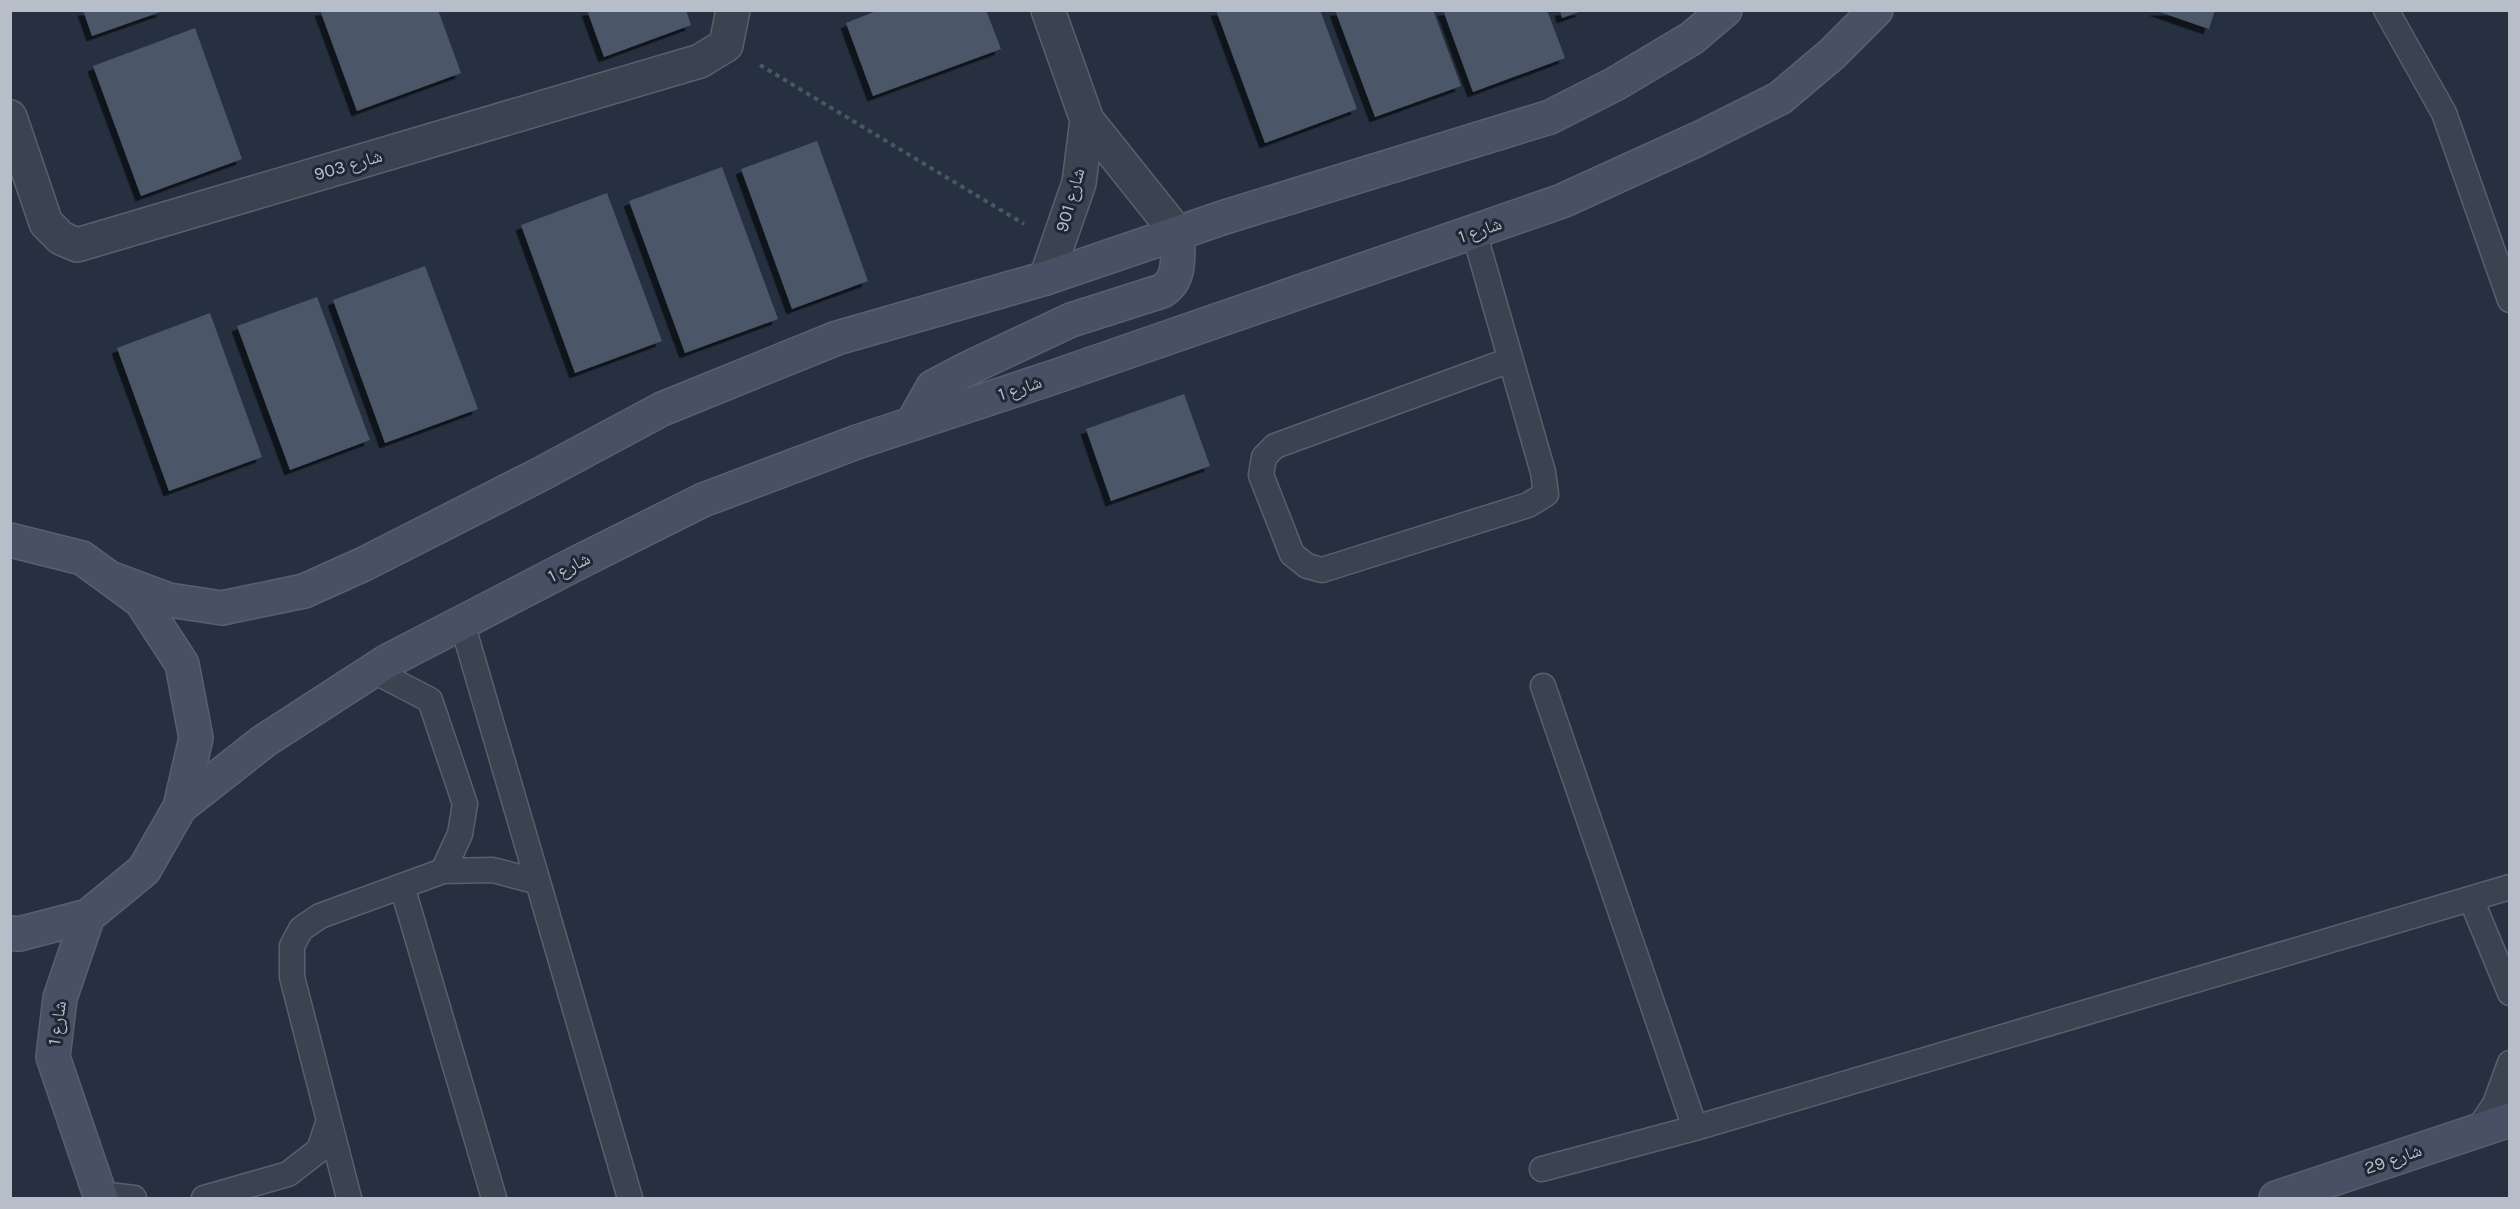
<svg xmlns="http://www.w3.org/2000/svg" width="2520" height="1209" font-family="Karla,'Noto Naskh Arabic',sans-serif">
<style>
.building{fill:#4c5769;filter:url(#shadow)}
.lines{fill:none;stroke-linecap:round;stroke-linejoin:round}
.lane-casing{stroke:#58606d;stroke-width:27}
.street-casing{stroke:#58606d;stroke-width:36}
.secondary-casing{stroke:#58606d;stroke-width:36}
.path{stroke:#465a5e;stroke-width:4;stroke-dasharray:4.5 4.5;stroke-linecap:butt}
.lane{stroke:#3a4350;stroke-width:24}
.street{stroke:#3a4350;stroke-width:33}
.secondary{stroke:#485163;stroke-width:33}
.labels{text-anchor:middle;dominant-baseline:central;stroke-width:6;stroke-linejoin:round;paint-order:stroke}
.street-label{font-size:18px;fill:#b7beca;stroke:#1f2735}
</style>
<defs>
<filter id="shadow"><feDropShadow dx="-5.5" dy="5.5" stdDeviation="0" flood-color="#0009"/></filter>
</defs>
<rect width="100%" height="100%" fill="#263040"/>
<path class="building" d="M83,10H163V11L92,36Z
M320,10H438L461,73L357,111Z
M587,10H686L691,25L604,57Z
M879,10H986L1001,49L873,96L846,23Z
M1216,10H1320L1357,109L1265,143Z
M1335,10H1433L1461,86L1375,117Z
M1443,10H1547L1565,58L1473,92Z
M1560,10H1582V11L1562,18Z
M2154,10H2215L2209,29Z
M195,28L242,159L141,196L93,66Z
M817,141L868,281L792,309L741,169Z
M722,167L778,319L685,353L629,201Z
M607,193L662,341L575,373L521,225Z
M425,266L478,409L385,443L333,300Z
M317,297L370,440L290,470L237,326Z
M210,313L262,457L169,491L117,348Z
M1184,394L1210,466L1111,501L1086,429Z"/>
<g class="lines">
<g class="lane-casing">
<path id="lane" d="M2386,10L2444,113L2510,300
M1474,232L1543,472L1546,494L1528,505L1322,570L1307,566L1292,554L1261,475L1264,457L1275,446L1510,360
M462,623L538,882
M372,670L430,700L465,804L460,834L443,871
M1543,686L1695,1128
M402,886L494,1198
M2471,899L2510,993
M2477,1131L2495,1104L2510,1063
M1542,1169L1695,1128L2510,887
M100,1194L134,1198
M204,1198L288,1174L319,1150L328,1123
M349,1198L292,977V946L301,929L320,916L443,871L493,870L538,882L630,1198"/>
</g>
<g class="street-casing">
<path id="street" d="M1048,10L1087,120L1178,234
M10,117L46,223L61,238L77,245L700,61L726,45L733,10
M1046,278L1079,183L1087,120"/>
</g>
<g class="secondary-casing">
<path id="secondary" d="M912,424L933,387L969,368L1071,320L1162,291C1182,279 1177,255 1178,234
M10,540L82,558L141,601L182,664L196,738L180,807L144,870L88,916L19,934L10,933
M110,578L169,600L222,608L304,591L364,564L539,475L662,409L837,338L1046,278L1225,217L1550,117L1615,84L1692,38L1725,10
M180,807L264,741L386,662L575,564L703,500L857,442L1054,377L1562,201L1698,139L1780,98L1832,54L1876,10
M88,916L60,998L53,1057L101,1198
M2276,1198L2510,1120"/>
</g>
<path class="path" d="M760,65L1024,224"/>
<use href="#lane" class="lane"/>
<use href="#street" class="street"/>
<use href="#secondary" class="secondary"/>
</g>
<g class="labels">
<g class="street-label">
<text transform="translate(348 165) rotate(-16)">شارع 903</text>
<text transform="translate(1070 200) rotate(-74)">شارع 901</text>
<text transform="translate(1480 230) rotate(-19)">شارع 1</text>
<text transform="translate(1020 388) rotate(-18)">شارع 1</text>
<text transform="translate(569 567) rotate(-27)">شارع 1</text>
<text transform="translate(57 1023) rotate(-82)">شارع 1</text>
<text transform="translate(2393 1159) rotate(-19)">شارع 29</text>
</g>
</g>
<rect width="2520" height="1209" fill="none" stroke="#b7beca" stroke-width="24"/>
</svg>
